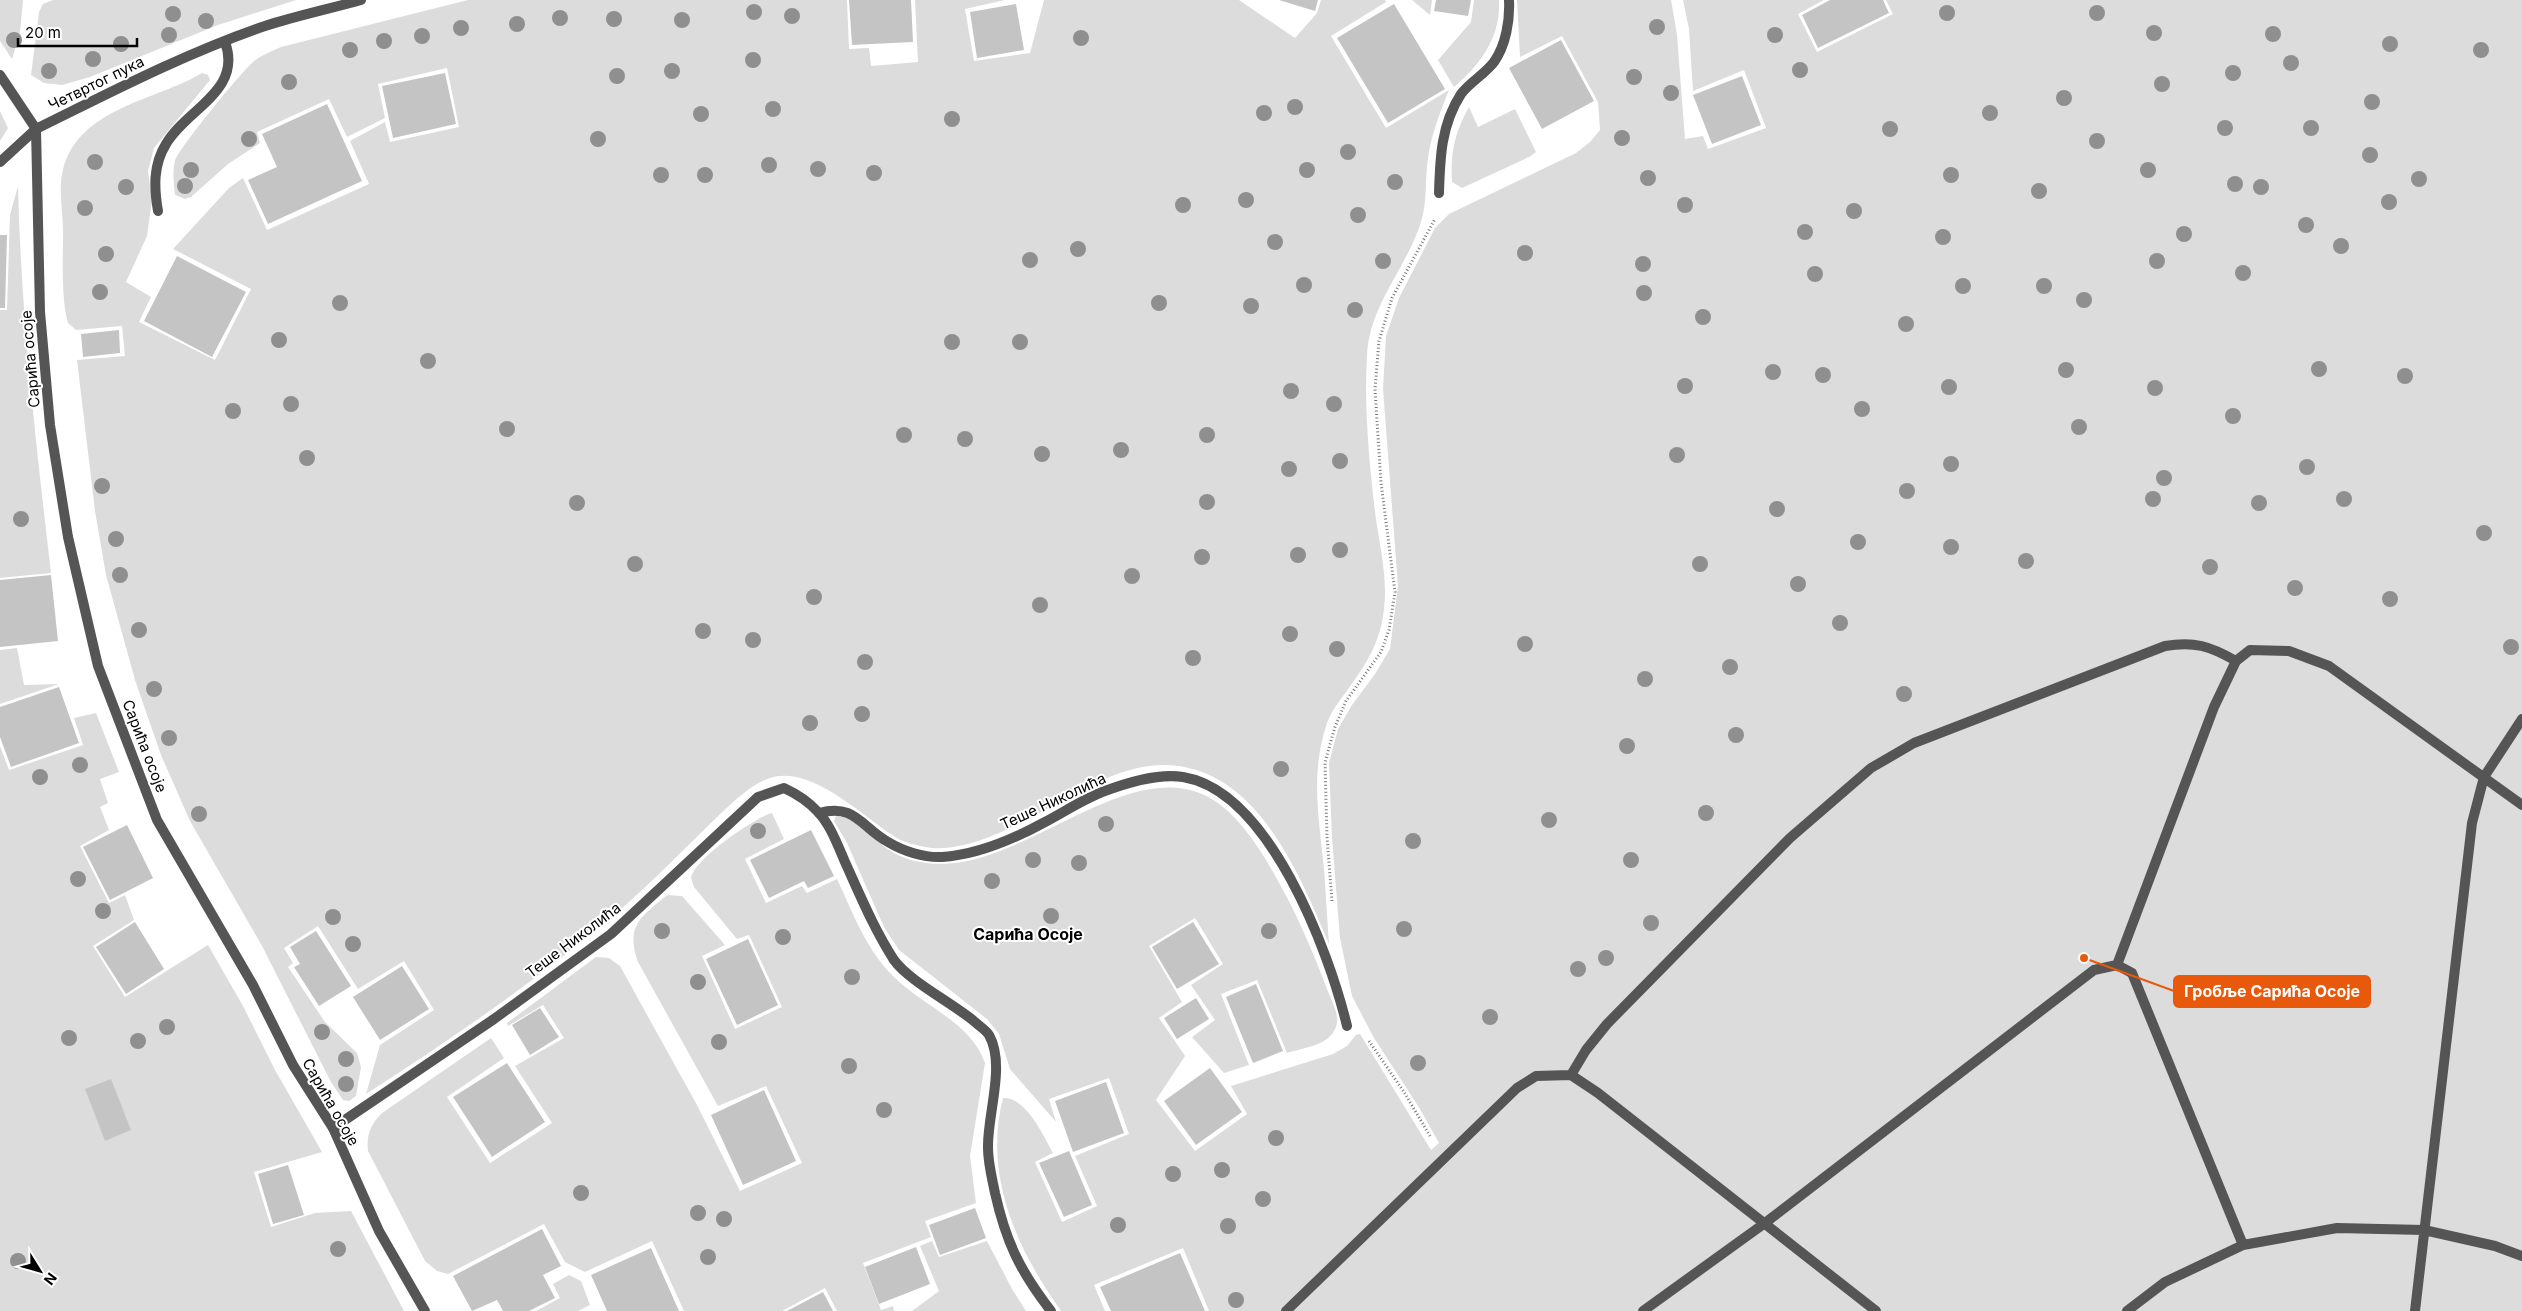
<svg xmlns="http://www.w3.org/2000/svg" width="2522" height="1311" font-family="Inter,sans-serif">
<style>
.green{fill:#dcdcdc}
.building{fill:#c4c4c4}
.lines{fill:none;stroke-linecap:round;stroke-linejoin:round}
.path{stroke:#777;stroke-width:3;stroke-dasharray:1 2.5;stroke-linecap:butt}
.service{stroke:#555;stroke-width:10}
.minor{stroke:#555;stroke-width:10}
.tertiary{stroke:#555;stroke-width:10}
.tree{fill:#8f8f8f}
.labels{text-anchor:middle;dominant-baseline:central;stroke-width:4;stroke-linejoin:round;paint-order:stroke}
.street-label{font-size:15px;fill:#000;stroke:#fff}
.neighbourhood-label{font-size:16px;font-weight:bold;fill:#000;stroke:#fff}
.leader{fill:none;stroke:#e8590c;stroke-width:2}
.callout-dot{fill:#e8590c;stroke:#fff;stroke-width:2}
.callout{fill:#e8590c;stroke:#e8590c;stroke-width:2}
.callout-label{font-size:16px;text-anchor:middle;font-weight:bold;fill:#fff}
</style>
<rect width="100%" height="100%" fill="#fff"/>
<path class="green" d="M0,0H23L20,32L12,59L0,41Z
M53,0H296L218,25L90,77L62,85L44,83L31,75L39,12L43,4Z
M468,0H847L849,49L869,48L871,66L918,62L915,0H1005L965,9L974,61L1030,53L1044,0H1239L1295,38L1317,13L1321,0H1385L1386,2L1331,36L1386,128L1449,90C1439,115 1429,140 1427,167C1425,187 1427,205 1420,225C1405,270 1369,306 1367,356C1364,407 1369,460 1375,512C1379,543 1388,577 1384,609C1381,639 1368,662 1351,685C1342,698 1333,708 1327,723C1310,774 1319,817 1324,869C1326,894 1327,919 1329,944C1299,873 1256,765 1163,765C1127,765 1087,786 1056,804C1022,823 972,851 932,848C918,846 903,843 892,835C861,815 811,765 770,778C748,785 724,811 708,826C675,858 642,892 607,921C531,984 449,1041 366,1094L380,1045L434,1010L404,961L358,989L318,926L284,948L293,963L288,967L325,1022L357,1053L361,1067L356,1096L349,1101L343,1100L331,1082L262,946L190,821L161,755L135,680L106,575L95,511L77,360L125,356L122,326L76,330L68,323C61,299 63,257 63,232C63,213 58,188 63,170C78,108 155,101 202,73L208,75L210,80L154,148L148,171L152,200L147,236L126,282L151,297L139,322L215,360L251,289L173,249L229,188L243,178L267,230L369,184L350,141L385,122L390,142L459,127L447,68L378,84L385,118L347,137L329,99L257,132L260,143L228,164L191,197L185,199L175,195C174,184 172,172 175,161C178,149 242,71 254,61C262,55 272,51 281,47Z
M1412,0H1432L1430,15Z
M1474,0H1499C1501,37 1481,64 1454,87L1438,60L1471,22Z
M1517,0H1671L1677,35L1685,139L1703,136L1708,149L1766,128L1744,70L1693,91L1689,29L1683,0H1824L1798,14L1817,52L1893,14L1886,0H2522V1311H1209L1183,1248L1094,1285L1105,1311H1061C1017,1249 983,1176 1003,1098C1026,1097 1043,1135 1053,1153L1035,1162L1062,1222L1097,1206L1075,1156L1129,1134L1109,1078L1049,1099L1056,1122L1010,1069L999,1034L987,1019L899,950L884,927L847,843L834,821L836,816C858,817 872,839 889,850C910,864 938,866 962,862C1034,850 1117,776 1185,789C1204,792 1221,803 1234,817C1249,833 1262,852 1273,872C1294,908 1312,949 1327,989C1330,997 1336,1008 1337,1017C1338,1021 1336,1028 1334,1031C1326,1046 1302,1048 1287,1053L1257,980L1221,994L1249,1065L1224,1073L1192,1037L1215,1020L1191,985L1223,964L1195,918L1149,946L1182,1002L1159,1018L1185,1056L1156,1100L1195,1151L1247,1114L1231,1086L1333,1054L1347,1046L1356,1035L1360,1034L1431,1150L1439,1143L1420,1109L1374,1038L1352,996L1340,938L1332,838L1329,763L1338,729L1352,705L1375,674L1390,649L1398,586L1383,389L1386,336L1399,298L1435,228L1449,214L1576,153L1590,142L1600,130L1598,102L1562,36L1520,57Z
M1469,107L1478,127L1515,109L1536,152L1529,157L1462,188L1452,182C1450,153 1455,132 1469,107Z
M0,111L8,128L0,141Z
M18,186C21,316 36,444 51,573L0,578V310H7L10,215Z
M17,648L24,685L59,684L0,704V650Z
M96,713L119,772L100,779L108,803L100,807L109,830L80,846L109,903L125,895L134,920L93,946L125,997L208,945L243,1006L275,1070L322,1152L254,1172L271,1227L315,1213L351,1211L404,1311H0V746L9,770L83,745L74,718Z
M772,813L784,839L745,859L766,903L802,886L807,893L837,879C852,911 865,946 889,972C919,1005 970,1020 985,1063L970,1156L976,1203L925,1221L931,1237L863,1263L881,1310L893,1306L894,1311H837L825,1288L782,1311H684L652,1241L585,1272L565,1262L544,1224L448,1274L437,1271L425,1261L368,1151C366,1135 371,1124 382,1113L491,1038L504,1058L447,1097L490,1163L552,1123L515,1066L564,1038L543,1005L508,1026L507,1023L596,957L609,958L620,966L697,1105L740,1191L802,1163L766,1086L718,1106L638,962C625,926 641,917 667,895L682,896L725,945L702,956L735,1029L782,1007L749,935L737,939L694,887L691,878C694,859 754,818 772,813Z
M932,1241L939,1257L987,1241L1012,1289L1026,1311H912L939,1291L920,1246Z
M569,1275L581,1281L590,1305L578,1311H536L560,1298L553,1284Z"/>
<path class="building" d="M849,0H911L913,42L852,45Z
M1279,0H1318L1315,11Z
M1436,0H1471L1468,16L1434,11Z
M1830,0H1883L1889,13L1818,48L1802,15Z
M1016,4L1024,50L977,58L970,12Z
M1394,4L1445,89L1388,123L1337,38Z
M1561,40L1594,101L1542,129L1509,68Z
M445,73L456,124L393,138L382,86Z
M1742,76L1761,125L1712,144L1693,95Z
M327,104L362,181L268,224L248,180L277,167L262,134Z
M0,235H7L5,308H0Z
M177,256L246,292L212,357L144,321Z
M119,330L120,353L83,357L81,334Z
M51,575L58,641L0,647V580Z
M59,687L79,743L11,767L0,737V707Z
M127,825L153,878L110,900L83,847Z
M811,830L834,876L808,888L804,881L769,898L750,860Z
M135,922L164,969L126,994L96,947Z
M1193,922L1219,964L1177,989L1152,947Z
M316,931L351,986L319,1006L294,967L300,964L290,947Z
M748,939L778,1005L737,1025L706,959Z
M402,966L429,1009L380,1040L353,997Z
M1256,984L1283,1051L1253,1063L1226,997Z
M1196,998L1209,1019L1177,1039L1164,1018Z
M540,1008L559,1037L530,1055L512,1025Z
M507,1063L545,1122L492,1157L453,1097Z
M1210,1068L1242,1112L1196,1145L1164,1101Z
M111,1079L131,1130L105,1141L85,1089Z
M1106,1082L1124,1133L1073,1152L1055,1101Z
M764,1090L796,1161L743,1185L711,1115Z
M1069,1151L1092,1205L1064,1217L1039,1163Z
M288,1165L304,1215L273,1224L258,1174Z
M975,1208L986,1238L940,1255L929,1225Z
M542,1229L561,1266L543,1275L555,1298L529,1311H503L497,1300L472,1311L453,1276Z
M916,1247L930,1284L879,1304L865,1267Z
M651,1248L679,1311H607L591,1275Z
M1180,1253L1205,1311H1111L1100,1287Z
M823,1292L833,1311H787Z"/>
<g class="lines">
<path class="path" d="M1332,901L1327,837L1325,762L1335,727L1346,701L1381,652L1389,630L1395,592L1381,483L1375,389L1379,341L1392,298L1435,219
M1369,1041L1404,1092L1430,1136"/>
<path class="service" d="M1439,193C1440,158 1441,125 1461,94C1470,82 1485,74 1494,62C1506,45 1510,20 1509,0
M158,211C154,188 153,165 166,144C186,109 243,91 225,42
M819,813C855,803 861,827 888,842C903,851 924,858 942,857C977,855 1014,839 1045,822C1064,812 1082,800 1102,792C1126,783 1157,773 1183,777C1269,791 1329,951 1347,1026
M2117,965L2214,707L2236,661L2250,650L2289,651L2329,666L2522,805
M1571,1075L1586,1050L1607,1024L1790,838L1871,768L1914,743L2165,646C2194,641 2210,646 2236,661
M1286,1311L1517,1088L1536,1076L1571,1075L1598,1093L1876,1311
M1643,1311L1765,1223L2094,970L2117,965L2132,973L2243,1245
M2127,1311L2165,1282L2243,1245L2337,1228L2424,1230L2495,1246L2522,1256
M2415,1311L2472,823L2484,777L2522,719"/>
<path class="minor" d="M0,162L36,129
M333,1128L494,1019L611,934L758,797L784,788C797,794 808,801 818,812C830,824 838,846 845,862C860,895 874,929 894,960C909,981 954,1004 975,1022C979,1026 986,1030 989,1035C1006,1065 987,1115 988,1148C988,1163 992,1178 995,1193C1006,1242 1020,1271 1051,1311"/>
<path class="tertiary" d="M0,75L36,129
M36,129L40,312L50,425L68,537L98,666L157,820L253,985L293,1065L333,1128L379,1231L425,1311
M36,129C111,92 186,53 265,26C296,16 329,9 361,0"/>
</g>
<g class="tree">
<circle cx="754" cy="12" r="8"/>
<circle cx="1947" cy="13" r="8"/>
<circle cx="2097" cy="13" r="8"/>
<circle cx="173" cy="14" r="8"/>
<circle cx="792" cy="16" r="8"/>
<circle cx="560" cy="18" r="8"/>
<circle cx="614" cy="19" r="8"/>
<circle cx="682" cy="20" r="8"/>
<circle cx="206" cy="21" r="8"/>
<circle cx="517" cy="24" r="8"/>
<circle cx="1657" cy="27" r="8"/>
<circle cx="461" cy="28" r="8"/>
<circle cx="2154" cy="33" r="8"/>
<circle cx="2273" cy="34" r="8"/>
<circle cx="169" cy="35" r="8"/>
<circle cx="1775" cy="35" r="8"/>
<circle cx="422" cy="36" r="8"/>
<circle cx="1081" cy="38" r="8"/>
<circle cx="14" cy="40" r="8"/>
<circle cx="384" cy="41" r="8"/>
<circle cx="121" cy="44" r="8"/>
<circle cx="2390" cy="44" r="8"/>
<circle cx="350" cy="50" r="8"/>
<circle cx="2481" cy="50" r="8"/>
<circle cx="93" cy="59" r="8"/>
<circle cx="753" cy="60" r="8"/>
<circle cx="2291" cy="63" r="8"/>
<circle cx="1800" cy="70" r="8"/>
<circle cx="49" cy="71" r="8"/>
<circle cx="672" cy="71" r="8"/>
<circle cx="2233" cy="73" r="8"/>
<circle cx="617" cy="76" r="8"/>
<circle cx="1634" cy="77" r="8"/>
<circle cx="289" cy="82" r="8"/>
<circle cx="2162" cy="84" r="8"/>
<circle cx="1671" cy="93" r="8"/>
<circle cx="2064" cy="98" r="8"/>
<circle cx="2372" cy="102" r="8"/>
<circle cx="1295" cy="107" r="8"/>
<circle cx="773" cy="109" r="8"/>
<circle cx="1264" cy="113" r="8"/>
<circle cx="1990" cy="113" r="8"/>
<circle cx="701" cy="114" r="8"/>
<circle cx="952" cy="119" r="8"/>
<circle cx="2225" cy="128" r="8"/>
<circle cx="2311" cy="128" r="8"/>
<circle cx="1890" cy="129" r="8"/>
<circle cx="1622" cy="138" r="8"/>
<circle cx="249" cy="139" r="8"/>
<circle cx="598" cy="139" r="8"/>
<circle cx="2097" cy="141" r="8"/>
<circle cx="1348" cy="152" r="8"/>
<circle cx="2370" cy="155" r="8"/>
<circle cx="95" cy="162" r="8"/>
<circle cx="769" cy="165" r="8"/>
<circle cx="818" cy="169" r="8"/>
<circle cx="191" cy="170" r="8"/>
<circle cx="1307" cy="170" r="8"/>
<circle cx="2148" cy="170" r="8"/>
<circle cx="874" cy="173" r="8"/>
<circle cx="661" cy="175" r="8"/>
<circle cx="705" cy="175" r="8"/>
<circle cx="1951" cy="175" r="8"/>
<circle cx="1648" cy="178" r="8"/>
<circle cx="2419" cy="179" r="8"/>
<circle cx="1395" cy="182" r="8"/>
<circle cx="2235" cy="184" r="8"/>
<circle cx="185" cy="186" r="8"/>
<circle cx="126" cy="187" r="8"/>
<circle cx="2261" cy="187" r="8"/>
<circle cx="2039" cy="191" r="8"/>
<circle cx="1246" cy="200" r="8"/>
<circle cx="2389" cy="202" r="8"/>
<circle cx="1183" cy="205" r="8"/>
<circle cx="1685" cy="205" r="8"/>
<circle cx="85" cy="208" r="8"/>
<circle cx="1854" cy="211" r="8"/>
<circle cx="1358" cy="215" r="8"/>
<circle cx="2306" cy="225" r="8"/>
<circle cx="1805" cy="232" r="8"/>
<circle cx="2184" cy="234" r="8"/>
<circle cx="1943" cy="237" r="8"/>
<circle cx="1275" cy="242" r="8"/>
<circle cx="2341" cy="246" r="8"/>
<circle cx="1078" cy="249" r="8"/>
<circle cx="1525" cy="253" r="8"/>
<circle cx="106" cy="254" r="8"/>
<circle cx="1030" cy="260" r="8"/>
<circle cx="1383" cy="261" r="8"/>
<circle cx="2157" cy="261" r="8"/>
<circle cx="1643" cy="264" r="8"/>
<circle cx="2243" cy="273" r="8"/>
<circle cx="1815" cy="274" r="8"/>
<circle cx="1304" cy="285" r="8"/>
<circle cx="1963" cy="286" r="8"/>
<circle cx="2044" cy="286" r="8"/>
<circle cx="100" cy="292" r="8"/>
<circle cx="1644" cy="293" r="8"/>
<circle cx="2084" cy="300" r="8"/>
<circle cx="340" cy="303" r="8"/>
<circle cx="1159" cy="303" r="8"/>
<circle cx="1251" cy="306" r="8"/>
<circle cx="1355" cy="310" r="8"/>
<circle cx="1703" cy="317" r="8"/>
<circle cx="1906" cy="324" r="8"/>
<circle cx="279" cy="340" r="8"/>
<circle cx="952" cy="342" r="8"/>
<circle cx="1020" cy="342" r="8"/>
<circle cx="428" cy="361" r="8"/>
<circle cx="2319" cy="369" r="8"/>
<circle cx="2066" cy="370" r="8"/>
<circle cx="1773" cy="372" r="8"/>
<circle cx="1823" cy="375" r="8"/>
<circle cx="2405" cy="376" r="8"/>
<circle cx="1685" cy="386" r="8"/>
<circle cx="1949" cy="387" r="8"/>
<circle cx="2155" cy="388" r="8"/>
<circle cx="1291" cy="391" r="8"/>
<circle cx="291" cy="404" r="8"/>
<circle cx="1334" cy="404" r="8"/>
<circle cx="1862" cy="409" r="8"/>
<circle cx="233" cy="411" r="8"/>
<circle cx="2233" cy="416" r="8"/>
<circle cx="2079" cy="427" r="8"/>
<circle cx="507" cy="429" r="8"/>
<circle cx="904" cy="435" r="8"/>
<circle cx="1207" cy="435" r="8"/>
<circle cx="965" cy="439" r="8"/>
<circle cx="1121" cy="450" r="8"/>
<circle cx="1042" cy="454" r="8"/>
<circle cx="1677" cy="455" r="8"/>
<circle cx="307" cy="458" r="8"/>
<circle cx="1340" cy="461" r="8"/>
<circle cx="1951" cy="464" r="8"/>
<circle cx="2307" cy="467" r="8"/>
<circle cx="1289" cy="469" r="8"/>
<circle cx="2164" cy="478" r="8"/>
<circle cx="102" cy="486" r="8"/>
<circle cx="1907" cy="491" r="8"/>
<circle cx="2153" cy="499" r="8"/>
<circle cx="2344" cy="499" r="8"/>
<circle cx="1207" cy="502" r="8"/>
<circle cx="577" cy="503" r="8"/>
<circle cx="2259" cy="503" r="8"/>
<circle cx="1777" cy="509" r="8"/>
<circle cx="21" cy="519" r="8"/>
<circle cx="2484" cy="533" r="8"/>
<circle cx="116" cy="539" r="8"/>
<circle cx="1858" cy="542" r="8"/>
<circle cx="1951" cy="547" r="8"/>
<circle cx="1340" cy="550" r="8"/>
<circle cx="1298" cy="555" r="8"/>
<circle cx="1202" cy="557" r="8"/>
<circle cx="2026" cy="561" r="8"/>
<circle cx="635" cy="564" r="8"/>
<circle cx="1700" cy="564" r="8"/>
<circle cx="2210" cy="567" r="8"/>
<circle cx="120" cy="575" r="8"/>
<circle cx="1132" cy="576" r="8"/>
<circle cx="1798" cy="584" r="8"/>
<circle cx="2295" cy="588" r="8"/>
<circle cx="814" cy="597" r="8"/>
<circle cx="2390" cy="599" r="8"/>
<circle cx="1040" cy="605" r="8"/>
<circle cx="1840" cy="623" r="8"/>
<circle cx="139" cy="630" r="8"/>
<circle cx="703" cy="631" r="8"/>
<circle cx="1290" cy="634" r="8"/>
<circle cx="753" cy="640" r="8"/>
<circle cx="1525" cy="644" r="8"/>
<circle cx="2511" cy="647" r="8"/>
<circle cx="1337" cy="649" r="8"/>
<circle cx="1193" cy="658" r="8"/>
<circle cx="865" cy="662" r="8"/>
<circle cx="1730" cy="667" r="8"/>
<circle cx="1645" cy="679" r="8"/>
<circle cx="154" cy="689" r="8"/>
<circle cx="1904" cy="694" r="8"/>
<circle cx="862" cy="714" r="8"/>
<circle cx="810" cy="723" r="8"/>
<circle cx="1736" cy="735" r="8"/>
<circle cx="169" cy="738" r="8"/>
<circle cx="1627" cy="746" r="8"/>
<circle cx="80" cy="765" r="8"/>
<circle cx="1281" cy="769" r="8"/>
<circle cx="40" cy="777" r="8"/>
<circle cx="1706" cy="813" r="8"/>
<circle cx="199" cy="814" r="8"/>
<circle cx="1549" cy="820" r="8"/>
<circle cx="1106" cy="824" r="8"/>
<circle cx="758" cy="831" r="8"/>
<circle cx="1413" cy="841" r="8"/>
<circle cx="1033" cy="860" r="8"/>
<circle cx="1631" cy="860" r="8"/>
<circle cx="1079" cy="863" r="8"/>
<circle cx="78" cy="879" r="8"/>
<circle cx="992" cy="881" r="8"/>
<circle cx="103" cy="911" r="8"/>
<circle cx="1051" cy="916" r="8"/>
<circle cx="333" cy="917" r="8"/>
<circle cx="1651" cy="923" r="8"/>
<circle cx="1404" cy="929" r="8"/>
<circle cx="662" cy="931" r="8"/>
<circle cx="1269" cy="931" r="8"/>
<circle cx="783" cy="937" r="8"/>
<circle cx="353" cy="944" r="8"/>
<circle cx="1606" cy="958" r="8"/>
<circle cx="1578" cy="969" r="8"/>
<circle cx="852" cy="977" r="8"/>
<circle cx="698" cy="982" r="8"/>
<circle cx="1490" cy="1017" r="8"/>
<circle cx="167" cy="1027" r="8"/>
<circle cx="322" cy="1032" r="8"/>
<circle cx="69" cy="1038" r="8"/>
<circle cx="138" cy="1041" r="8"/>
<circle cx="719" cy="1042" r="8"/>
<circle cx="346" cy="1059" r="8"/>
<circle cx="1418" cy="1063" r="8"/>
<circle cx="849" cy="1066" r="8"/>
<circle cx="346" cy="1084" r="8"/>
<circle cx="884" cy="1110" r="8"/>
<circle cx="1276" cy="1138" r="8"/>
<circle cx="1222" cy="1170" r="8"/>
<circle cx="1173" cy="1174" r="8"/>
<circle cx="581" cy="1193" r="8"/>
<circle cx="1263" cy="1199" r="8"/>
<circle cx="698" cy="1213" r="8"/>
<circle cx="724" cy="1219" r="8"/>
<circle cx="1118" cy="1225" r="8"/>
<circle cx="1228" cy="1226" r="8"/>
<circle cx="338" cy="1249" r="8"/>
<circle cx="708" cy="1257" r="8"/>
<circle cx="18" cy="1261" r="8"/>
<circle cx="1236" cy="1300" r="8"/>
</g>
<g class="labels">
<g class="street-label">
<text transform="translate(96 83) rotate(-26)">Четвртог пука</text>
<text transform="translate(30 359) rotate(-95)">Сарића осоје</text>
<text transform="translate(145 746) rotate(69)">Сарића осоје</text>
<text transform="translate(1053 801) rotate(-25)">Теше Николића</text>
<text transform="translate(573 940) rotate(-37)">Теше Николића</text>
<text transform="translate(331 1102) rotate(60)">Сарића осоје</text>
</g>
<g class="neighbourhood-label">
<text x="1028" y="934">Сарића Осоје</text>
</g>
</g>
<path class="leader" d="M2084 958L2174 991"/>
<circle class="callout-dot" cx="2084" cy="958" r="5"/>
<rect class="callout" x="2174" y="976" width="196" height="31" rx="5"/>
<g class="callout-label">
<text x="2272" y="997">Гробље Сарића Осоје</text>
</g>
<g transform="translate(40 1271) rotate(127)" stroke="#ffffff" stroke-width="4" paint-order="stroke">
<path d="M0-4L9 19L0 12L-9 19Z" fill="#000000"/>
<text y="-8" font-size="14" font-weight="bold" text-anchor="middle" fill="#000000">N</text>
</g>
<path d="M18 38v8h119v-8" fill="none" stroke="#000000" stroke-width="2.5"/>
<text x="25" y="38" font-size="15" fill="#000000" stroke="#ffffff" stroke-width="4" paint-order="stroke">20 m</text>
</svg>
